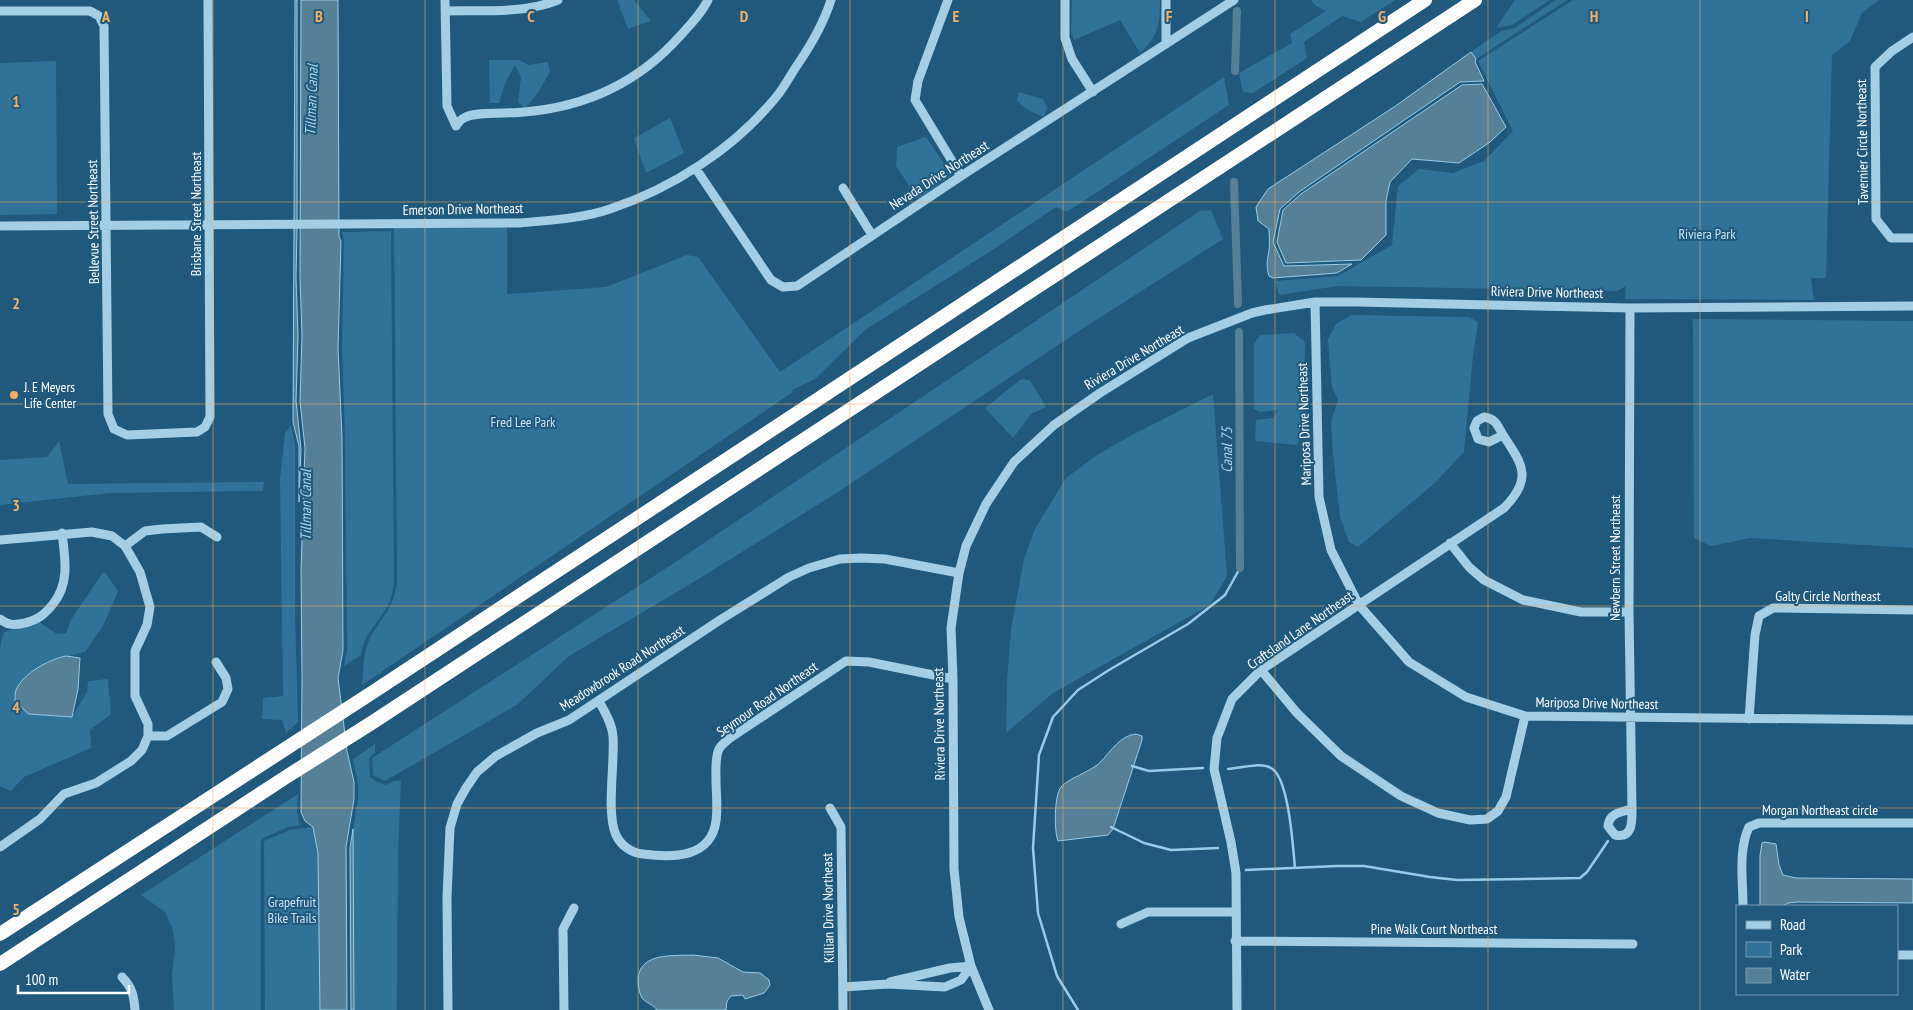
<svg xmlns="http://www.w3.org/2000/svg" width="1913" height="1010" font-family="'PT Sans Narrow',sans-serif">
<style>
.green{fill:#307298}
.water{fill:#568098;stroke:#97cbe8}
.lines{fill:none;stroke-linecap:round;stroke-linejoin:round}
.stream{stroke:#97cbe8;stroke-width:2.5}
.canal{stroke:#568098;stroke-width:8}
.minor{stroke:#a3cee6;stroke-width:9}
.highway{stroke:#fff;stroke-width:14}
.grid{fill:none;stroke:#f4b064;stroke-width:1;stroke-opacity:0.55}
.poi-dot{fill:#f4b064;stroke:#20597c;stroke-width:2}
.labels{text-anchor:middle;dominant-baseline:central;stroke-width:4;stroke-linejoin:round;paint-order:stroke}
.street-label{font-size:14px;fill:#fff;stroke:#20597c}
.park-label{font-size:14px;fill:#c7e4f5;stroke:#20597c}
.poi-label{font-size:14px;fill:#fff;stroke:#20597c;text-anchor:start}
.water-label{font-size:15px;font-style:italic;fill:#aed7ee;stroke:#20597c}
.grid-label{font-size:16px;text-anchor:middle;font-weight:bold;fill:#f4b064;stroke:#20597c;stroke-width:4;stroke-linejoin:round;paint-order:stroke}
</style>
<rect width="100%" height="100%" fill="#20597c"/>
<path class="green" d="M617,0H634L651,21L628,29Z
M1072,0H1160C1160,24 1158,37 1140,53L1120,20L1074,40L1071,30Z
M1311,0H1395L1361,22L1342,16L1304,42L1307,58L1253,93L1243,92L1239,73L1292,43L1290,34L1326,11L1316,6Z
M1515,0H1550L1512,25L1496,28Z
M1556,0H1567L1476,59L1471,52L1501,31L1515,28Z
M1573,0H1879L1862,13L1850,41L1832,55L1826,278H1811L1814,300L1625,299L1626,286L1617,291L1338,286L1279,295L1275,281L1338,276L1392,245L1398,186L1419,169L1453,173L1484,161L1513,131L1478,61Z
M489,60H519L529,65L548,62L550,72L537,94L525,108L518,102L521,77L515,65L505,83L499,103H490Z
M56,61L57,214L0,215V63Z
M1224,77L1229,105L1067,212L1056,207L991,251L865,330L815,379L792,390L793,392L362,685C363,669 363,653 370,638C382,616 394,609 397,582L394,224H507V294L606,287L687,255L698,257L780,372Z
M1019,92L1043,99L1047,107L1044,117C1034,113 1024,109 1017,100Z
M670,118L684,153L646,173L634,138Z
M926,137L952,175L918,199L896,166L897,147Z
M1211,210L1223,239L1082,329L838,492L697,580L569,656L518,704L385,781L373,775L372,758L671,565L1200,211Z
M391,231L394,582C393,590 392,598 388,605C379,622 363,635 361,655L344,666L347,650L345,437L342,348L344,240L342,232Z
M1351,315L1469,317L1478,322L1473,356L1464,452L1435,483L1358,547L1349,542L1340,517L1333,454L1331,421L1338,400L1332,387L1328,339L1336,324Z
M1693,319L1913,321V548L1750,538L1711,546L1694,538Z
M1294,333L1305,342L1304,429L1297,445L1255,441L1256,420L1273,418L1278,410L1260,412L1254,409V344L1260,335Z
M1021,379L1030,380L1046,407L1031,414L1013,438L985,408Z
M1213,394L1227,576L1210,605L1053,693L1006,733L1007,679L1011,629L1024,559L1035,529L1066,478L1097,455L1130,436Z
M291,425L295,446V615L298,722L286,733L282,720L262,719L263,698L283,696L280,479L285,433Z
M59,441L68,484L264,482L263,491L110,493L0,505V460L47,457Z
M104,571L118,591L104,624L85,652L48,661L28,676L17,689L15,702L72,717L87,692L88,681L108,679L111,714L90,730L91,748L24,777L11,791L0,786V650L3,633L36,620L57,634L66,633L72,618Z
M375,744V752L369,758L370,777L375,781L386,785L394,781H401L398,850L397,1010H354L353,829L358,799V782L353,759Z
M298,794L297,812L300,825L288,827L263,838L261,841V1010H174L172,975L175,948L173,930L165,912L141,895Z
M313,827L318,853L320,1010H265L264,841L290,830Z"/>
<path class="water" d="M295,0H297V221H294Z
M301,0H338L339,237L341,241L338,348L342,437L343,650L338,678L347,751L354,782V799L346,847L347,1010H320L318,853L313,827L305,821L301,812L302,679L301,570L305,448L300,401L302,336L300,278Z
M1471,52L1476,59L1475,62L1484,81L1460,82L1299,192L1280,209L1273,242L1284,266L1352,264L1337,273L1273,278L1269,276C1266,267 1267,260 1269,251C1270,244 1269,236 1269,229L1258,221L1256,207L1268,189L1394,107Z
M1482,84L1506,127L1490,142L1459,163L1412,159L1390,182L1386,201V235L1361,260L1286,263L1277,242L1283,210L1301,194L1462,85Z
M294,228L297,229L296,278L298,336L296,401L301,449L299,502V446L293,422Z
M66,656L80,658L78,689L72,717L29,714L15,702C15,698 15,693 16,690C23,673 50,659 66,656Z
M1136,734L1142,736V740L1113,829L1108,835L1058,841C1054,831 1054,796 1061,787C1069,778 1087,773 1097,765C1110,754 1118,736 1136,734Z
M353,829L354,1010H351L350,848Z
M1765,842L1776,844L1779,865L1783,875L1796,878L1913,879V903L1798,902L1788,903L1783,906H1760V856L1762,843Z
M693,955L718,958L743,972L760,973L769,980L770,985L764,993L745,999L743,995L731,996L727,1001L726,1010H657C653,1004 646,1003 642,998C639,993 638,985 638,979C640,952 674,956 693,955Z"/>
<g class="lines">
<path class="stream" d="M1132,766L1149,771L1203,768
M1228,769C1240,768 1260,762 1271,768C1289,777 1293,848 1295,868
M1111,827L1144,843L1171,850L1218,848
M1246,870L1337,866H1364L1430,877L1457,880L1580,878L1587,872L1608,841
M1078,1010L1057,976L1038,913L1033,848L1039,755L1053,717L1078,690L1109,670L1188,624L1225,595L1240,568"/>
<path class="canal" d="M1235,71L1237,11
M1234,182L1238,304
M1239,332L1240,568"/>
<path class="minor" d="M445,0L447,106L456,126C458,123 461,119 464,118C474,111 510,114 524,112C585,107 639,82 680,36C691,24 701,14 708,0
M948,0L918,81L915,100L961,176
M1065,0V38L1072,59L1093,92
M1166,0V44
M0,11H90L99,16L104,26L108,414L114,429L127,435L197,432L205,427L210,417L208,0
M445,11C483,10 523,14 558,0
M1913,37L1892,51L1875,67L1876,219L1891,238H1913
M696,169L771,280L783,287L797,286L961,176L1234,0
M843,188L872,235
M0,226L520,223C549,220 581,219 610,209C673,188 735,148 777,96C785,86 791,74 798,64C811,45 824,22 831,0
M1315,302L1319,497L1331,550L1359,605L1409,662L1466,697L1525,716L1913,720
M1630,308L1629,612L1632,809
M1484,417C1495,418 1498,426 1503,435L1489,442L1478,439L1474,428L1477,421Z
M0,540L92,532L112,536L125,546L140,572L150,607L147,625L135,651V696L148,724V736L142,750L131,761L96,783L64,794L40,819L0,847
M1450,543L1469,567L1484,580L1523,600L1581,612H1629
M125,546L145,531L162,529L201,527L217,537
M0,619C8,626 15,625 25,623C38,620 45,614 53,604C70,583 65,558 62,533
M1261,670L1297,713L1341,756L1401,796L1438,813L1470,820L1487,819L1498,811L1506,797L1525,716
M599,701C605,713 612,723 613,736C615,762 606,814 616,835C621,846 632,853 643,854C673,858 711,858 716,821C718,808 716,793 716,779C716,770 715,757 719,749C721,745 727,741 730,738L846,661L869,662L953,679
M1749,719L1755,635L1759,616L1773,608L1913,610
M148,736H167L222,702L228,689L226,678L216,662
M830,808L841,827L843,1010
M1632,809C1632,821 1633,839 1615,835L1608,826C1609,813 1621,812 1632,809Z
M1743,906C1743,881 1738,850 1749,827L1759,823H1913
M1121,924L1148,912H1236
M1235,941L1633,944
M1897,955H1913
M122,977C132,987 134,996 135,1010
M890,982L950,968L971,966
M843,987L888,984L945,987L961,980L971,966
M448,1010L447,897L450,828L457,804L466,788L477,772L496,756L537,733L569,720L720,620L789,577L809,568L840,559L861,558L885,559L959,573
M564,1010L563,929L574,908
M989,1010L971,966L959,917L954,869L953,679L951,628L959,573L966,546L986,504L1014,462L1054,425L1100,393L1188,338L1252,313L1265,310L1315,302H1356L1630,308L1913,306
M1237,1010L1236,873L1231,842L1214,769L1217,738L1232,699L1261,670L1504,508C1533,479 1523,465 1503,435"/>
<path class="highway" d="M0,934L373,692L1425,0
M0,964L286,777L373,722L1475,0"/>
</g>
<path class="grid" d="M213,0V1010M425,0V1010M638,0V1010M850,0V1010M1063,0V1010M1275,0V1010M1488,0V1010M1700,0V1010M0,202H1913M0,404H1913M0,606H1913M0,808H1913"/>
<circle class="poi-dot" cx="14" cy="395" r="5"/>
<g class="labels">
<g class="street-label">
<text transform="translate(1862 142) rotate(-91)">Tavernier Circle Northeast</text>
<text transform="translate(939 175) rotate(-33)">Nevada Drive Northeast</text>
<text transform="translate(463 209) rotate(-1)">Emerson Drive Northeast</text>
<text transform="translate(196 214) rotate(-90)">Brisbane Street Northeast</text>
<text transform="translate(93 222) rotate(-91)">Bellevue Street Northeast</text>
<text transform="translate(1547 292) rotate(1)">Riviera Drive Northeast</text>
<text transform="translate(1134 357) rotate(-31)">Riviera Drive Northeast</text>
<text transform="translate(1304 424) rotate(-92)">Mariposa Drive Northeast</text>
<text transform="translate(1615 558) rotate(-90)">Newbern Street Northeast</text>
<text x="1828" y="596">Galty Circle Northeast</text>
<text transform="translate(1300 630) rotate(-35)">Craftsland Lane Northeast</text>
<text transform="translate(622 668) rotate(-33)">Meadowbrook Road Northeast</text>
<text transform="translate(767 699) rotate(-35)">Seymour Road Northeast</text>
<text transform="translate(1597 703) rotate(1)">Mariposa Drive Northeast</text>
<text transform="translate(939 724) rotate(-91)">Riviera Drive Northeast</text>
<text x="1820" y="810">Morgan Northeast circle</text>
<text transform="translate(828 908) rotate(-91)">Killian Drive Northeast</text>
<text x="1434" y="929">Pine Walk Court Northeast</text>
</g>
<g class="park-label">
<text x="1707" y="234">Riviera Park</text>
<text x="523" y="422">Fred Lee Park</text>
<text x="292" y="902">Grapefruit<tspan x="292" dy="16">Bike Trails</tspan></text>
</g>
<g class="poi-label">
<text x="24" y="387">J. E Meyers<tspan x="24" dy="16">Life Center</tspan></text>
</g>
<g class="water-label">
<text transform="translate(311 100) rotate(-88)">Tillman Canal</text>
<text transform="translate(1226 450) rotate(-90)">Canal 75</text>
<text transform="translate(305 505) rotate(-90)">Tillman Canal</text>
</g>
</g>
<g class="grid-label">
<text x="106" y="22">A</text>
<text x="319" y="22">B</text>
<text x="531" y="22">C</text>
<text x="744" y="22">D</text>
<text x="956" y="22">E</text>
<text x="1169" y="22">F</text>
<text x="1382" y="22">G</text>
<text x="1594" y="22">H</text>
<text x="1807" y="22">I</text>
<text x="16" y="107">1</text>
<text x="16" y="309">2</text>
<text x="16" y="511">3</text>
<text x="16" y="713">4</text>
<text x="16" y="915">5</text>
</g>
<rect x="1736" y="905" width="162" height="90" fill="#20597c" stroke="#799bb0"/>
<rect x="1746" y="921" width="25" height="8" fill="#a3cee6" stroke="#799bb0"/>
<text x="1780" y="930" font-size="15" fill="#ffffff">Road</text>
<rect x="1746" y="942" width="25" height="15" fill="#307298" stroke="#799bb0"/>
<text x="1780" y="955" font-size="15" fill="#ffffff">Park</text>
<rect x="1746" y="968" width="25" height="15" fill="#568098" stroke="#799bb0"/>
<text x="1780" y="980" font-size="15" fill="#ffffff">Water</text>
<path d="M18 985v8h111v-8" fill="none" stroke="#ffffff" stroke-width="2.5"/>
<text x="25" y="985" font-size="15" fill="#ffffff" stroke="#20597c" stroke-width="4" paint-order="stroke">100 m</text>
</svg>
